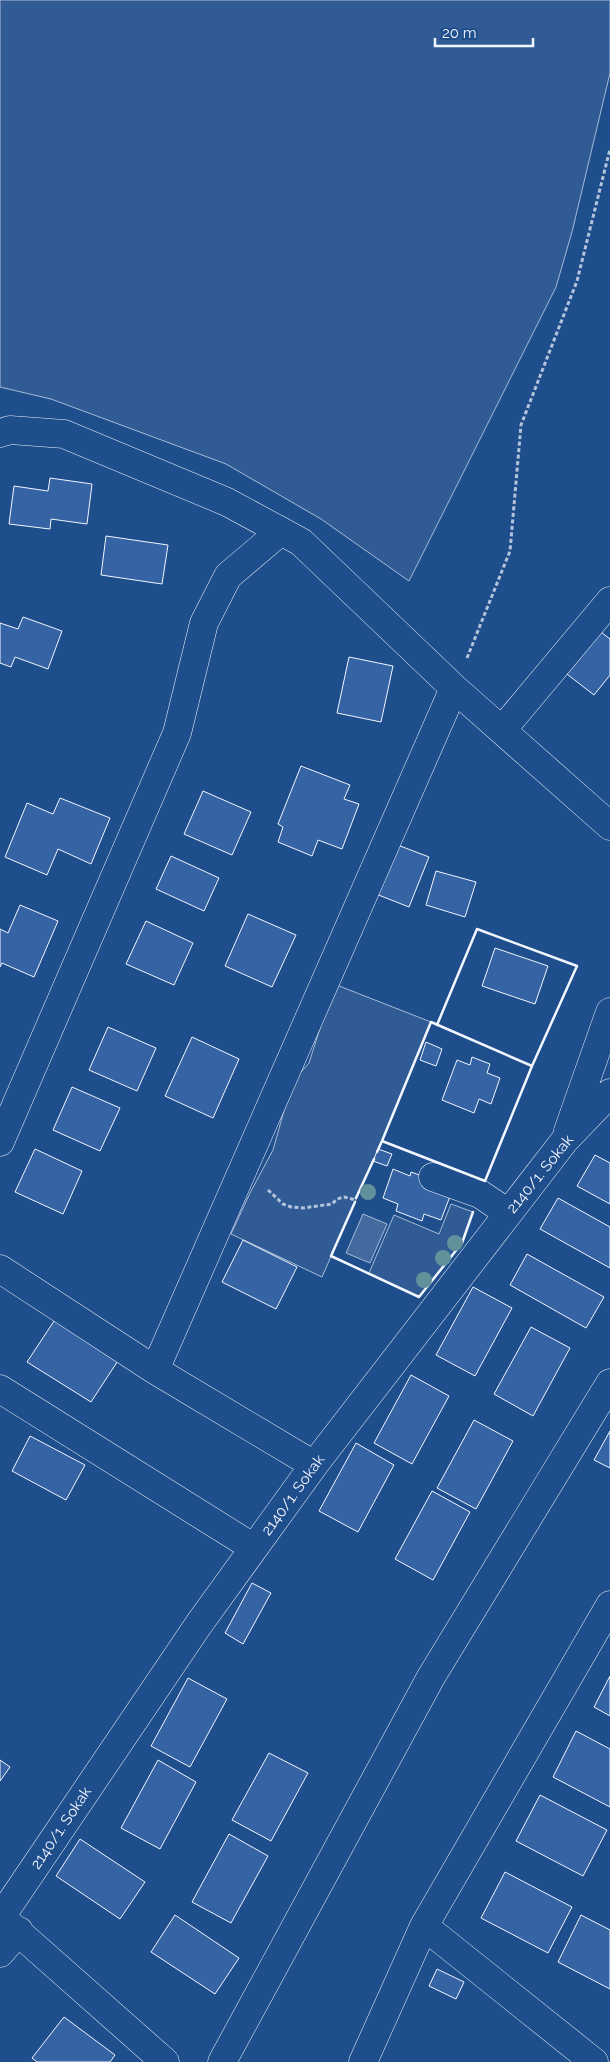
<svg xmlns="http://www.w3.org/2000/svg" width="610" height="2062" font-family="Raleway,sans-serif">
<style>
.built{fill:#305b95;stroke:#a8bbd7}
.water{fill:#446ba0;stroke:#a8bbd7}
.building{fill:#3563a3;stroke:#f2f6ff}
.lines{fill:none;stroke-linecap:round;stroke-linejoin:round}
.minor-casing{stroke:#f2f6ff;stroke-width:29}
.path{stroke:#b3c4dc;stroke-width:3;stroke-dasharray:4 2.5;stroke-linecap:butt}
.minor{stroke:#1f4e8c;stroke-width:28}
.wall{stroke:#f2f6ff;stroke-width:2.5}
.tree{fill:#61919a}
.labels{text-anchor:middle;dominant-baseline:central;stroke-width:4;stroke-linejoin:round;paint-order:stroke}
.street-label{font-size:15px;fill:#f2f6ff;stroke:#1f4e8c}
</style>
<rect width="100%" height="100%" fill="#1f4e8c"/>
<path class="built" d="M0,0H610V73L572,232L556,287L409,581L321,519L226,464L51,399L0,387Z
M334,984L431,1022L382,1141L322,1277L231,1234L250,1193L273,1150L287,1100L300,1073L309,1063Z
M451,1204L473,1212L462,1243L419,1297L369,1273L394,1215L439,1234Z"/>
<path class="water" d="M363,1214L387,1224L370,1263L346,1253Z"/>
<path class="building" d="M50,478L92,484L87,524L51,519L50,529L9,524L14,486L48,491Z
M106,536L168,545L162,584L101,575Z
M23,617L62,631L48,669L15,657L11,667L0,663V623L18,629Z
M597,629L610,639V675L594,695L563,671Z
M349,657L393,666L381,722L337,713Z
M301,766L350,785L344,799L359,804L342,849L318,840L312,856L278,842L283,827L278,824Z
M203,791L251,812L232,855L184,834Z
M60,798L110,818L91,864L58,849L47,875L5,857L27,803L53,814Z
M395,844L429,857L409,907L376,894Z
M171,856L219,878L204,911L156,889Z
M436,871L476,882L465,917L426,905Z
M20,905L58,921L34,977L2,963L0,967V929L8,933Z
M248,914L296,935L272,987L225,966Z
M146,921L193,943L174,985L126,964Z
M495,948L548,966L535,1004L482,986Z
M108,1027L156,1048L137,1091L89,1070Z
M192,1037L239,1059L213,1118L165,1096Z
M426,1042L442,1049L436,1066L420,1060Z
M472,1057L490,1064L487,1073L500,1078L491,1104L479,1099L474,1113L442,1100L457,1060L470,1065Z
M72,1087L120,1108L100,1151L53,1130Z
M35,1149L82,1171L63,1214L15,1192Z
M378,1149L392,1154L387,1166L373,1161Z
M595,1155L610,1163V1204L577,1186Z
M393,1169L410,1176L411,1172L436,1181L452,1191L441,1220L424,1214L422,1221L396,1211L398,1204L383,1198Z
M558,1198L610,1227V1268L540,1229Z
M243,1240L297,1267L276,1309L222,1282Z
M527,1254L604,1297L586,1328L510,1285Z
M473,1287L512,1308L475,1376L436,1355Z
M60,1312L123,1353L91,1402L27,1362Z
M531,1327L570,1348L533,1416L494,1394Z
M411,1375L449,1396L412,1464L374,1443Z
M474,1420L513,1441L476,1509L437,1488Z
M610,1431V1468L594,1460Z
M30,1436L85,1465L66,1500L12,1471Z
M356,1443L394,1465L358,1532L319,1511Z
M432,1491L470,1512L433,1580L395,1559Z
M252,1583L271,1593L243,1644L225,1633Z
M610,1676V1716L594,1707Z
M188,1678L227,1699L190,1767L151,1746Z
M576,1731L610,1749V1807L553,1777Z
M269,1753L308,1773L271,1841L232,1820Z
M0,1760L10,1767L0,1781Z
M158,1760L196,1782L160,1849L121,1828Z
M540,1795L607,1830L583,1876L516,1841Z
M229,1834L268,1856L231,1923L192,1902Z
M80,1839L145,1882L120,1919L56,1876Z
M505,1872L572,1907L548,1953L481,1918Z
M175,1915L239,1958L215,1994L151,1952Z
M581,1915L610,1930V1989L558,1962Z
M437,1969L464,1982L456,1999L429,1986Z
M64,2017L115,2055L110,2062H37L32,2058Z"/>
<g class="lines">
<g class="minor-casing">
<path id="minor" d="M0,433L10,430L64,434L227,502L301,542L454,688L610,826
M502,730L610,601
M568,1131L610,1012
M0,1142L177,733L204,623L228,576L281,531
M433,1177L480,1194L508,1213
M0,1269L155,1370L314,1465
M155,1370L454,688
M0,1389L254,1548
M0,1916L165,2062
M1,1917L199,1624L314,1465L565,1140L610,1093
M424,1926L594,2062
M0,1953L19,1931
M222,2062L431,1677L610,1383
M363,2062L424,1926L610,1605"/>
</g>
<path class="path" d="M467,658L510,551L521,425L577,281L610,149
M268,1190L283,1204L291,1207L303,1208L332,1204L337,1199L344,1197L356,1200"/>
<use href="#minor" class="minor"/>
<path class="wall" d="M437,1025L477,929L577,966L532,1066
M377,1152L382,1141L485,1181L532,1066L431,1022L382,1141
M356,1198L374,1159
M355,1202L331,1256L419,1297L462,1243L473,1212"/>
</g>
<g class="tree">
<circle cx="368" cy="1192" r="8"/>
<circle cx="455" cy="1243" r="8"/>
<circle cx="443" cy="1258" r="8"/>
<circle cx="424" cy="1280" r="8"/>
</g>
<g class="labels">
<g class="street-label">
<text transform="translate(540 1174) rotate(-51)">2140/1. Sokak</text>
<text transform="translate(293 1495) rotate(-54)">2140/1. Sokak</text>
<text transform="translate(61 1828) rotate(-56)">2140/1. Sokak</text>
</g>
</g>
<path d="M435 38v8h98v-8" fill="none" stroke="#f2f6ff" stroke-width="2.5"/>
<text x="442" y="38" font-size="15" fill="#f2f6ff" stroke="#1f4e8c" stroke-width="4" paint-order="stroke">20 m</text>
</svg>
